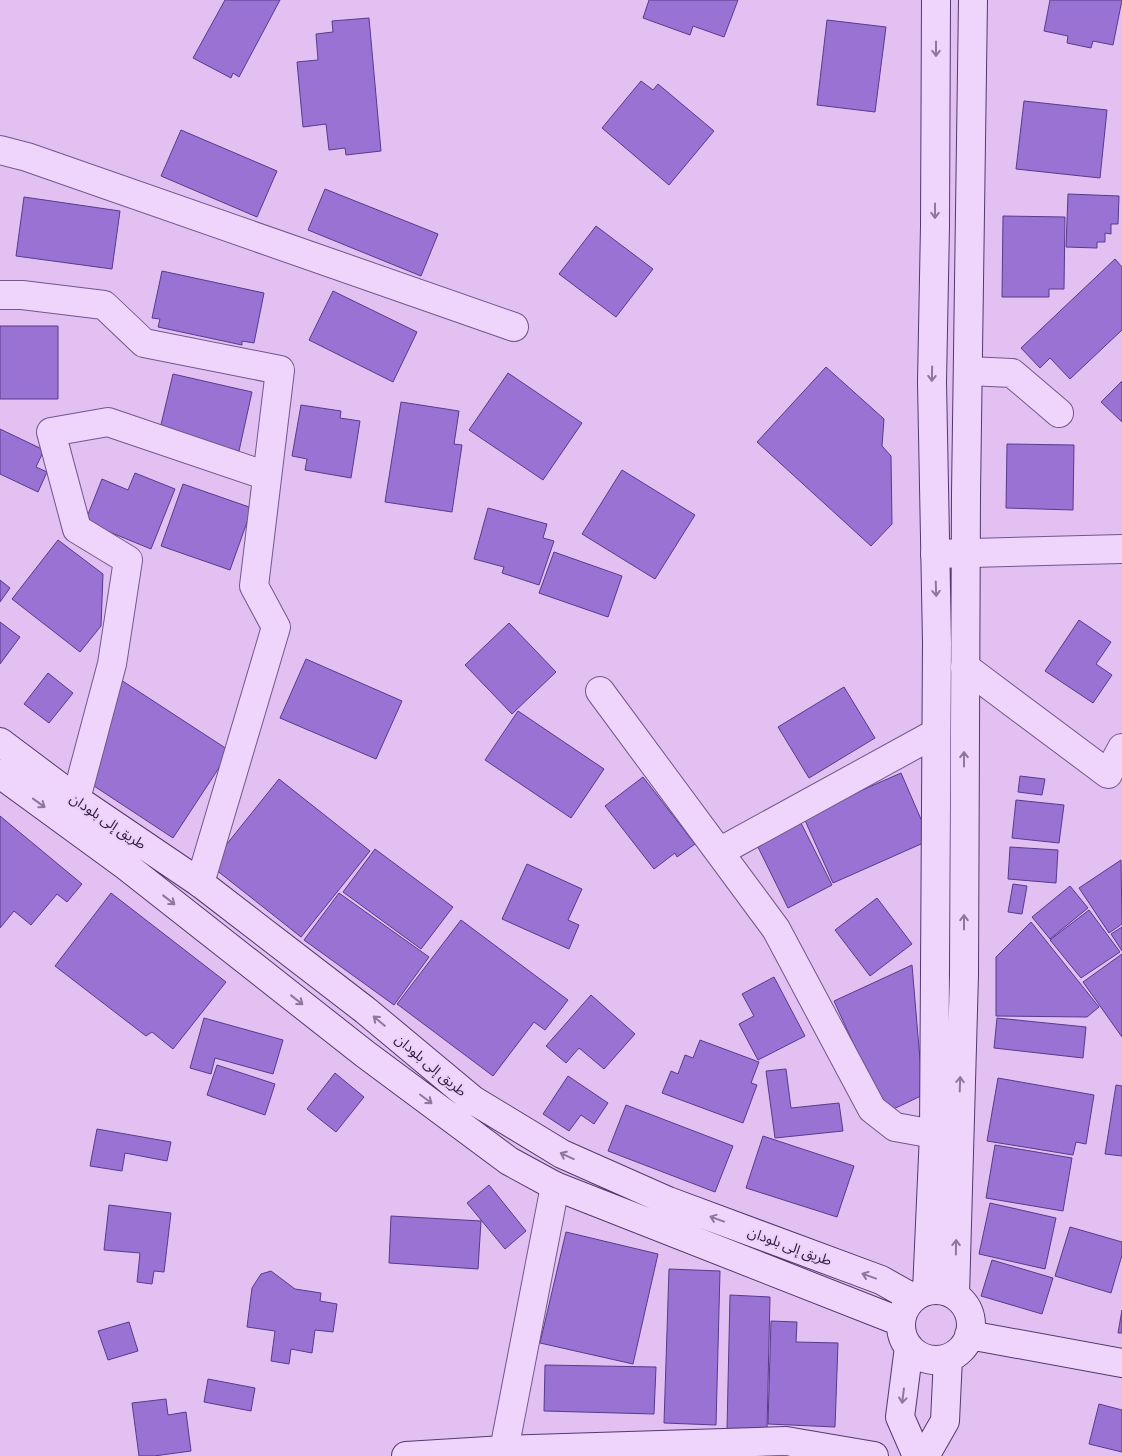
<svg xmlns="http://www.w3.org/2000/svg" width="1122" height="1456" font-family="Merriweather,'Noto Sans Arabic',serif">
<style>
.building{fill:#9972d3;stroke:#593a8d}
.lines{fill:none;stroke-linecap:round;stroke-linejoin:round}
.street-casing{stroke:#72568c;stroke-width:30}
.secondary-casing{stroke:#53396e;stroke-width:30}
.street{stroke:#efd4fb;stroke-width:28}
.secondary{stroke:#efd4fb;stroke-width:28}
.oneway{stroke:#8c789a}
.labels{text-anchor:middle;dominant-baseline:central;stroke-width:4;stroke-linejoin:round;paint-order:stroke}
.street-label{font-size:14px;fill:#2a1c3a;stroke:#ecd0f8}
</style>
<rect width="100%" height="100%" fill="#e2c0f1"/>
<path class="building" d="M225,0H280L239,77L233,73L231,78L193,58Z
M649,0H738L724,37L693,26L690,35L643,18Z
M1050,0H1122L1113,45L1093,41L1091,48L1067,43L1068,36L1044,31Z
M369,18L381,151L346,155L345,148L329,150L326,124L303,127L297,62L318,60L316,34L333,32L332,21Z
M827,20L886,27L875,112L817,105Z
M641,81L653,90L658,84L714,131L669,185L602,128Z
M1024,101L1107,110L1100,178L1016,169Z
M181,130L277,171L257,217L161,176Z
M325,189L438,234L421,276L308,230Z
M1068,194L1119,196L1118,224H1111V234L1105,233V242H1097V248L1066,247Z
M24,197L120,211L112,269L16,256Z
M1003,216L1065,217L1064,289H1049V297H1002Z
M596,226L653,269L616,317L559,274Z
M1115,259L1122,267V330L1070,379L1050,358L1040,368L1021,348Z
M162,271L264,293L254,343L242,341V345L158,327L160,319L152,318Z
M333,291L417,332L393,382L309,340Z
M0,326H58V399H0Z
M826,367L884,419L882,446L891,456L892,524L871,546L757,442Z
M508,373L582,423L543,480L469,430Z
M173,374L252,392L239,451L159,433Z
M1122,381V422L1101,402Z
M401,402L459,411L454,444L462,445L452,512L385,502Z
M301,405L341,411L340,418L360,421L351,478L305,470L307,459L292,456Z
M0,429L44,450L36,467L47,472L38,492L0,474Z
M1007,444L1074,445L1073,510L1006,508Z
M622,470L695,515L655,579L582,534Z
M135,473L175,489L151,549L85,522L102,479L128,490Z
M183,484L252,508L230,570L161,546Z
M488,508L547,524L543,538L554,541L539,585L502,573L504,567L474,559Z
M58,540L103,574L101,626L80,652L12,599Z
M554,552L622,576L608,617L539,593Z
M0,580L10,588L0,602Z
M1079,620L1111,642L1096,664L1112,675L1093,703L1045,671Z
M0,622L20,637L0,664Z
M509,623L556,672L512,714L465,665Z
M306,659L402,701L376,759L280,718Z
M48,673L73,693L49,723L24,704Z
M118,678L230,751L173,838L94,786Z
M844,687L875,738L809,778L778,727Z
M518,711L604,769L571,818L485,760Z
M901,773L930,840L833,883L803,816Z
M1020,776L1045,779L1042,795L1018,792Z
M643,777L695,844L677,857L675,853L654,869L605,806Z
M279,779L370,851L301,937L210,865Z
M1016,800L1064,805L1059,843L1012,838Z
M0,816L82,884L67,902L57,894L31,925L14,911L0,928Z
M798,817L832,885L788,908L754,839Z
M1010,847L1058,850L1056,883L1008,879Z
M375,849L453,907L421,949L343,892Z
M1121,860L1122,924L1109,933L1079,888Z
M527,864L582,889L568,920L579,925L569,949L502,919Z
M1013,884L1027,886L1022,914L1008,912Z
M1070,886L1088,908L1050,939L1032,917Z
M111,893L226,982L173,1049L152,1032L146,1036L55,966Z
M339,893L429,957L394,1005L304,940Z
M877,898L912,944L870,976L835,930Z
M1089,910L1120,952L1081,978L1050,940Z
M461,920L568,1000L545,1030L534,1022L493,1076L397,1004Z
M1031,922L1099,1007L1087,1017L996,1016V957Z
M1122,927V951L1111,934Z
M1122,954V1037L1083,982Z
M912,965L923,1095L885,1113L834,1001Z
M774,977L805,1036L758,1060L739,1024L754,1016L742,994Z
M591,995L635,1034L604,1069L579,1048L566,1063L546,1046Z
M204,1018L283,1040L273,1074L215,1058L211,1074L190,1068Z
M997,1018L1086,1027L1083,1058L994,1048Z
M700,1040L759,1062L751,1083L757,1085L743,1123L662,1093L671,1071L678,1074L685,1055L693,1058Z
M217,1065L275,1084L265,1115L207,1095Z
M786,1069L791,1108L839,1103L843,1131L775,1138L766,1071Z
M335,1073L364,1097L336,1132L307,1109Z
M568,1076L608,1103L594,1124L581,1115L569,1131L543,1114Z
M998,1078L1094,1095L1086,1144L1076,1142L1073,1155L987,1141Z
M1116,1085L1122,1086V1156L1105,1154Z
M626,1105L733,1146L715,1192L608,1151Z
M97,1129L171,1142L167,1161L125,1153L122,1171L90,1166Z
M763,1136L854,1166L837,1217L746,1188Z
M995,1145L1072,1158L1063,1211L986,1198Z
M489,1185L526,1231L505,1249L467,1203Z
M990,1203L1056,1218L1045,1269L979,1254Z
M109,1205L171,1213L164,1272L154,1271L152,1284L137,1282L140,1253L104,1250Z
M391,1216L481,1221L478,1269L389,1263Z
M1070,1227L1122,1242V1255L1111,1293L1055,1276Z
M566,1232L658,1254L633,1364L540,1343Z
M992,1260L1053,1278L1042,1314L981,1296Z
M669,1269L720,1271L716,1425L664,1423Z
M271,1271L295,1289L321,1293L320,1301L337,1304L333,1332L315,1330L312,1353L291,1349L289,1364L271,1361L275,1331L247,1327L252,1288L261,1274Z
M730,1295L770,1297L767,1430L727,1429Z
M1122,1310V1333H1118Z
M771,1321L797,1322L796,1342L838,1343L835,1427L768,1424Z
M129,1322L138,1351L108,1360L98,1331Z
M545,1365L656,1367L654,1414L544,1411Z
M208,1379L255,1388L251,1411L204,1402Z
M166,1399L168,1415L186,1412L191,1451L154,1456H139L132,1403Z
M1099,1404L1122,1410V1452L1089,1444Z"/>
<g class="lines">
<g class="street-casing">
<path id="street" d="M0,150L27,157L514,327
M0,295H22L104,305L144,343L280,370L254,586L276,627L200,883
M968,371L1012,373L1059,413
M935,554L1122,549
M965,667L1108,774L1122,748
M600,691L776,929L872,1109L895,1127L934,1134
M76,799L112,664L128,560L77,529L51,432L108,422L267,476
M719,852L936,733
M504,1450L555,1186"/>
</g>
<g class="secondary-casing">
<path id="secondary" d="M0,742L76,799L200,883L365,1010L473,1100L562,1154L668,1201L881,1280L913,1298
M0,774L126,866L365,1054L509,1161L555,1186L901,1322
M901 1325a35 35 0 1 1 70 0a35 35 0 1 1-70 0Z
M927,1291L934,1134L937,642L932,382L935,226L936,0
M955,1295L964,975L966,494L973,0
M969,1335L1122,1363
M909,1347L900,1417L917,1456
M406,1456L504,1450L786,1441L874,1456
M925,1456L945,1421L948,1358"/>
</g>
<use href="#street" class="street"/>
<use href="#secondary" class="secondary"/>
</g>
<defs><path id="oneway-shaft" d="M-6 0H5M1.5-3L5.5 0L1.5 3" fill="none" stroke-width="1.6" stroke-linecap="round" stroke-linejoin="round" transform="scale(1.25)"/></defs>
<g class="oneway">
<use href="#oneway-shaft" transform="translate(936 49) rotate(90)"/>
<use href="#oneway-shaft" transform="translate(935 211) rotate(90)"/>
<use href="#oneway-shaft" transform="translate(932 374) rotate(91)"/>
<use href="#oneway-shaft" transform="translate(936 589) rotate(88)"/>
<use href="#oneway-shaft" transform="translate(964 759) rotate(-90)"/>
<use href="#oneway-shaft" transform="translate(39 803) rotate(36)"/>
<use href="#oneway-shaft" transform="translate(169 900) rotate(38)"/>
<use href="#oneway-shaft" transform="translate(964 922) rotate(-90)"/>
<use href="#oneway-shaft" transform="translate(297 1000) rotate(38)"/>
<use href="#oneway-shaft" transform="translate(379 1021) rotate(-140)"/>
<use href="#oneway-shaft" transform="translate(960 1084) rotate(-88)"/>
<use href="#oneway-shaft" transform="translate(426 1099) rotate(37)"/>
<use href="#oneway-shaft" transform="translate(567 1156) rotate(-155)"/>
<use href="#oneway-shaft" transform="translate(717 1219) rotate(-160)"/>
<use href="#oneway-shaft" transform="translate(956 1247) rotate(-89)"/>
<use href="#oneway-shaft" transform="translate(869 1276) rotate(-160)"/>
<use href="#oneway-shaft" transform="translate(903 1396) rotate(97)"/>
</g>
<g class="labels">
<g class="street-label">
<text transform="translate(108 821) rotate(34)">طريق إلى بلودان</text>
<text transform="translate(431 1065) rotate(40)">طريق إلى بلودان</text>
<text transform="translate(790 1246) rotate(20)">طريق إلى بلودان</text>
</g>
</g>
</svg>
